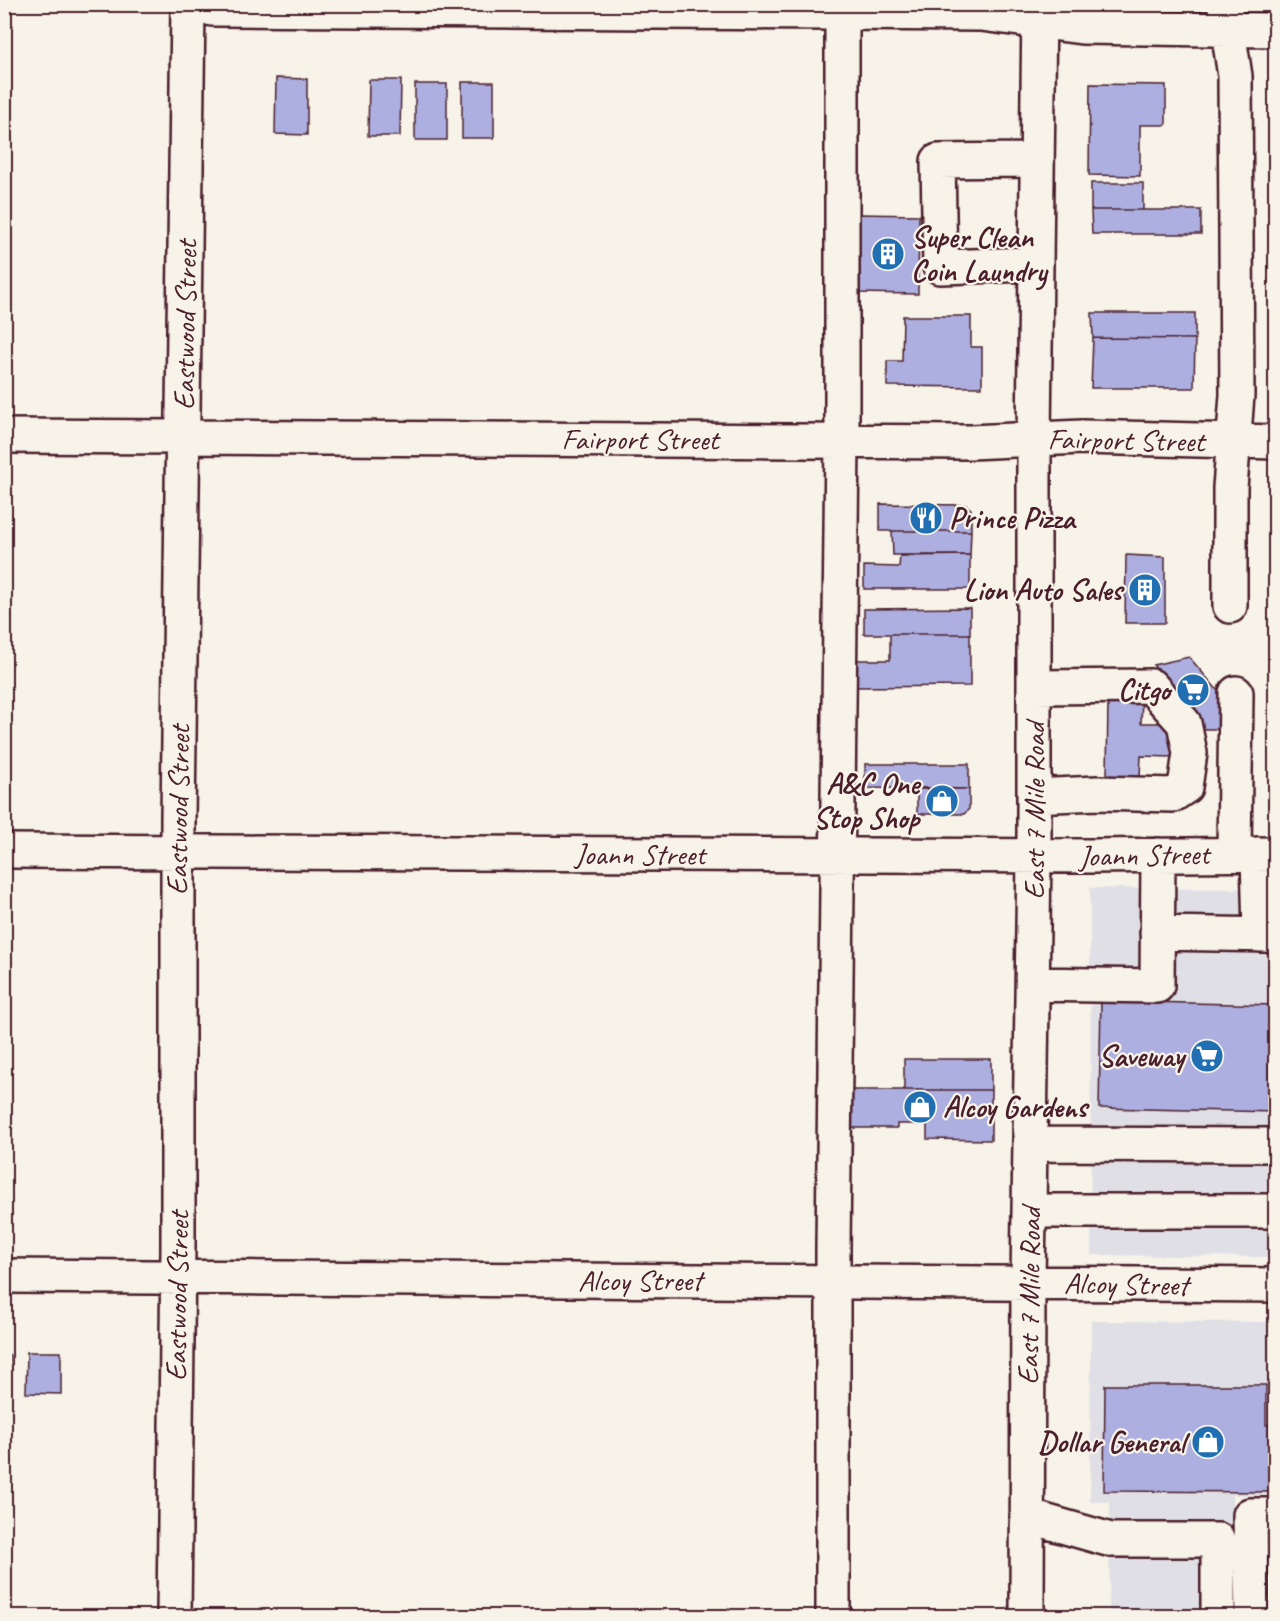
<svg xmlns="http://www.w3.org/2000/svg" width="1280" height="1621" font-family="Caveat,sans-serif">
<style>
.built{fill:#e1dfe6}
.building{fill:#adafe0;stroke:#4a1f2b;stroke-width:1.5}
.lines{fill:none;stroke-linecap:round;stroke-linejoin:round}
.minor-casing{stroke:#4a1f2b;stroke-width:38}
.minor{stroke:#f7f3e8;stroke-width:33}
.labels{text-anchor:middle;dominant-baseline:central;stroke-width:4.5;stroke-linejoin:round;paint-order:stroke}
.poi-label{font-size:30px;font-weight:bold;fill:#4a1f2b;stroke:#f7f3e8;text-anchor:end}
.street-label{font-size:30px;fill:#4a1f2b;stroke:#f7f3e8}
</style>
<rect width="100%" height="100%" fill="#f7f3e8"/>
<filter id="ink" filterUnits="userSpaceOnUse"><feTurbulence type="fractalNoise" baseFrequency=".0167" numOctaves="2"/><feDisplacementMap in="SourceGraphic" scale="12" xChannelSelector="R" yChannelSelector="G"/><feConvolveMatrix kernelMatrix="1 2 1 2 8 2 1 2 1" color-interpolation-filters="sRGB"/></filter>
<g filter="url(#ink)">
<path class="built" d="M1090,888L1275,889V1257L1091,1255Z
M1091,1321L1275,1322V1495H1233L1232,1616H1109L1110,1502H1090Z"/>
<path class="building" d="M276,78L307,79V135L275,134Z
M369,80H401L400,136H368Z
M462,82H494V138H462Z
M415,84H447V140H415Z
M1090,84L1166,85V125H1140V176L1089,175Z
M1091,183H1143V210H1091Z
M1091,210H1201V234H1092Z
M857,214L919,215L918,294L856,293Z
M1092,313H1195V339L1093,338Z
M903,316H971V347H982V387L887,386V361H902Z
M1093,338L1195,339L1194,388H1091Z
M880,504L966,505L971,509V531H880Z
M892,531H971L970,555H893Z
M970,555V589H864V566L899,567L900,556Z
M1126,555L1165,557V623H1125Z
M970,608V634H864V609Z
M890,634H970V686L852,687L853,660H890Z
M1189,657L1219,692V729H1203L1197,714L1153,665Z
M1108,700H1142L1141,723H1173L1172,757L1141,756L1140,776H1107Z
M865,764H969V789L865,788Z
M917,788L969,789V809L964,814H917Z
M1101,1001L1276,1005V1112L1099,1108Z
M904,1059H991V1090H904Z
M849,1090H991V1140L927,1139V1124H897V1128H849Z
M27,1352H61V1394L26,1393Z
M4,1355H10L9,1397H4Z
M1105,1385H1266V1425H1276V1492L1104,1491Z"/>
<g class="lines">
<g class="minor-casing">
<path id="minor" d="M200,4L212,9L981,14L1082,27L1276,30
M1224,4L1235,76L1237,395L1230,488V606
M1036,264L940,267L938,161L1037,160
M4,436L970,442L1082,437L1276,442
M1034,796L1097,793L1173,795L1185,787L1190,753L1184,723L1151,686L1034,687
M4,851L1092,856L1276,854
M1234,854L1236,693
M1258,854L1260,935
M1157,933L1276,935
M1033,984L1157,986L1158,855
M1030,1144L1276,1145
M1029,1211H1276
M4,1276L1276,1285
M1027,1516L1111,1540H1218V1616
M174,1616L178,1246V820L188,4
M833,1616V1248L842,441V4
M1027,1616L1028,1283L1034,856V439L1039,4
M1252,1616L1250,1515H1276"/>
</g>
<use href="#minor" class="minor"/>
</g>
</g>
<defs>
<g id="building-disc" transform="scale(1.725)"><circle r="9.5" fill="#1f6fb2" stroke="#f7f3e8"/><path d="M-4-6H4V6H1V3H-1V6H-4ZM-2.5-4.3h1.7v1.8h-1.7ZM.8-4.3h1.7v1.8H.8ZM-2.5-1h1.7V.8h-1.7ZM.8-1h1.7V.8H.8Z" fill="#fff"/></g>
<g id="restaurant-disc" transform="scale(1.725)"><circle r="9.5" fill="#1f6fb2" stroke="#f7f3e8"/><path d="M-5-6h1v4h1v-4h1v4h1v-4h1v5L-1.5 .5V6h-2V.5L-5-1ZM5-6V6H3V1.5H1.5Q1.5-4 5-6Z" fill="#fff"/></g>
<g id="supermarket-disc" transform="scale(1.725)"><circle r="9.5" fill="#1f6fb2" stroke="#f7f3e8"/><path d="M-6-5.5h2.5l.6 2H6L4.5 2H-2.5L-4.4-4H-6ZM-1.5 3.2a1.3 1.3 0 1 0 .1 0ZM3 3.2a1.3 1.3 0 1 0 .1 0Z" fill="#fff"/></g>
<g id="shop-disc" transform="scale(1.725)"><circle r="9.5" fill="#1f6fb2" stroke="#f7f3e8"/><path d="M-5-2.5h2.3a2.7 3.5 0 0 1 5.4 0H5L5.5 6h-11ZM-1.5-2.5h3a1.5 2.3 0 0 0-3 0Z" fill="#fff"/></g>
</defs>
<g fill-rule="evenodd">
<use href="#building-disc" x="888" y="254"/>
<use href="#restaurant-disc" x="926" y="518"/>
<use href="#building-disc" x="1145" y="590"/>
<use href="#supermarket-disc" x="1193" y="690"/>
<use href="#shop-disc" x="942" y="801"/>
<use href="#supermarket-disc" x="1207" y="1056"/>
<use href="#shop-disc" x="920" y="1107"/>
<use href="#shop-disc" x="1208" y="1442"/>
</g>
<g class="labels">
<g class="poi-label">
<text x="911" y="237" text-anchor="start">Super Clean<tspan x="911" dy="34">Coin Laundry</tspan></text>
<text x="949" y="518" text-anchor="start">Prince Pizza</text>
<text x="1122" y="590">Lion Auto Sales</text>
<text x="1170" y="690">Citgo</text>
<text x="919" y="784">A&amp;C One<tspan x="919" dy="34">Stop Shop</tspan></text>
<text x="1184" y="1056">Saveway</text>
<text x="943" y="1107" text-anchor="start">Alcoy Gardens</text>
<text x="1185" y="1442">Dollar General</text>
</g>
<g class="street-label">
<text transform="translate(185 325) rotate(-89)">Eastwood Street</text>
<text x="640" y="439">Fairport Street</text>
<text transform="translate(1126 440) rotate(1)">Fairport Street</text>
<text transform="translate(178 810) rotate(-89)">Eastwood Street</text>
<text transform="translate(1034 811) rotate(-90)">East 7 Mile Road</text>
<text x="640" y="854">Joann Street</text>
<text transform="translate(1144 855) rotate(-1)">Joann Street</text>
<text x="640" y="1280">Alcoy Street</text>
<text transform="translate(1126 1284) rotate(1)">Alcoy Street</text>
<text transform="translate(177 1296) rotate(-89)">Eastwood Street</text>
<text transform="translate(1029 1296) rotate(-89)">East 7 Mile Road</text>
</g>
</g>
<rect width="1280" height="1621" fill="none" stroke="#f7f3e8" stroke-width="24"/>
<rect x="12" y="12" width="1256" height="1597" fill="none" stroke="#4a1f2b" stroke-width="2" filter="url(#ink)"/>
</svg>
